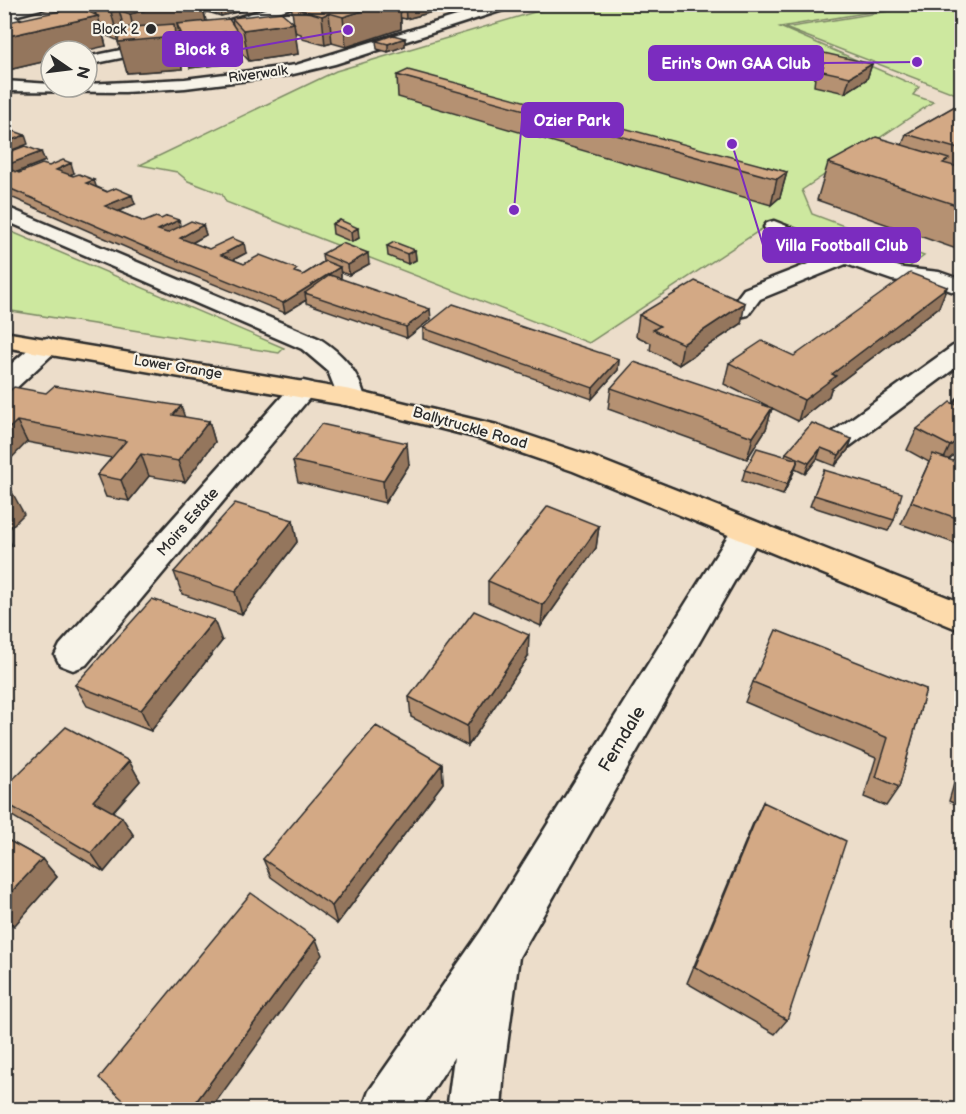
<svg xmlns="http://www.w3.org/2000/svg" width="966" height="1114" font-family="'Balsamiq Sans',sans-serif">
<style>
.green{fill:#cde89f;stroke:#7c8a65;stroke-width:1.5}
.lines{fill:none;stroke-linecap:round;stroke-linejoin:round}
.minor-casing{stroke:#2b2b2b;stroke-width:5}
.major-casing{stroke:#2b2b2b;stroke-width:5}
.minor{fill:#f7f3e8;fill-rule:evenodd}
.major{fill:#fddbac;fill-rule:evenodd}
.wall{fill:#b59172;stroke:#2b2b2b;stroke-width:1.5}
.shaded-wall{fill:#94765d;stroke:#2b2b2b;stroke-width:1.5}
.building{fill:#d3a985;stroke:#2b2b2b;stroke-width:1.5}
.poi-dot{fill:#2b2b2b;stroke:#f7f3e8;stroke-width:2}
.labels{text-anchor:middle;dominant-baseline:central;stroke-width:4.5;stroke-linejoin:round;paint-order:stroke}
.far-poi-label{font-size:14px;fill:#2b2b2b;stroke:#f7f3e8;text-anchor:end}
.far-street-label{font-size:14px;fill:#2b2b2b;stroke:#f7f3e8}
.street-label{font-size:15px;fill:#2b2b2b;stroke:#f7f3e8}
.near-street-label{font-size:18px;fill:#2b2b2b;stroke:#f7f3e8}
.leader{fill:none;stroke:#7b2cbf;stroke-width:2}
.callout-dot{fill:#7b2cbf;stroke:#f7f3e8;stroke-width:2}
.callout{fill:#7b2cbf;stroke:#7b2cbf;stroke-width:2}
.callout-label{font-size:16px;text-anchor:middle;font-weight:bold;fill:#fff}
</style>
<rect width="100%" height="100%" fill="#ecddca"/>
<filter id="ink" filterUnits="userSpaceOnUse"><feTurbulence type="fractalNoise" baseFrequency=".0167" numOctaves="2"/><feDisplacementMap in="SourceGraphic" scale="12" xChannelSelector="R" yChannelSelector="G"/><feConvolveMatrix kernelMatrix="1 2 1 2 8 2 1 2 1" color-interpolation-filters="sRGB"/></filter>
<g filter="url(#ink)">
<path class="green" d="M558,5H913L780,27L919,87L913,95L933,102L802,190L812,214L924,256L894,278L763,228L589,343L226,202L222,194L188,181L177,172L140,165L336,71Z
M926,5H961V96L785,28Z
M4,229H5L284,348L279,353L5,310Z"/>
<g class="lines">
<g class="minor-casing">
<path id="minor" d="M32,4H60L14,16L33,28L31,31H21L4,23V10Z
M280,4H301L228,30L223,31L216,27L218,24Z
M496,4H522L335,64L289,75L185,88L125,92L4,91V81L51,84V87H87V84L185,79L296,65Z
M164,41L171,45L169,48L87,65V57Z
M4,206L320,339C343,354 358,371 365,398L361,404L351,406L341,404L328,371L302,349L4,220Z
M774,221L853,252L903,268L939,272L962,280V295L935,285L892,280L846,264L760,299L748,315L740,317L732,315L728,310L744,289L826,257L767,231L764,227L767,223Z
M47,338L56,341L60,346L56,351L13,391L4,393V370L38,341Z
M962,343V363L850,446L840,449L830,446L826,440L830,434L953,346Z
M303,381L312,383L316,389L312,395L86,665L73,670L60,665L55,655L60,645L294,383Z
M747,520L758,523L763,531L519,957L504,1068L501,1110H447L454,1057L420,1110H362L369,1091L481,931L736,523Z"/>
</g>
<g class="major-casing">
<path id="major" d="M104,4H127L4,38V30Z
M4,332L351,390L497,425L593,457L962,603V631L573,471L478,438L351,406L4,347Z"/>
</g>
<use href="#minor" class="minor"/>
<use href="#major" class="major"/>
</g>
<path class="wall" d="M94,4H256V7L221,16L204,11L206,21L233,26L232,18L294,23L298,54L249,61L240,51L242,62L190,68L184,54L179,33L176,34L181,55L182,69L127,73L119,41L103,34L106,46L51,51V60L4,71L96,15Z
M291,4H463L406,19L401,18V29L346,47L332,43L325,45L302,39L301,34L295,32Z
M405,38V46L388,52L377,49L376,41Z
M800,56L872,64L867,79L845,93L814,86L815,77L810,76V75L797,71Z
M397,75L787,172L780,197L771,205L398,97Z
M962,102V251L817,200L828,163L902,145L906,134Z
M41,152L45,161L17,172L19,173L49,166L74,173L70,175L135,204L118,211L144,222L180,227L203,225L206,235L192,243L209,249L246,253L233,260L244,264L298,273L303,275L323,262L322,254L369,264L349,275L341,272V277L339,278L431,319L407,338L306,303V300L285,313L157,261L4,194V154Z
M340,220L359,238L352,242L333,234L332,224Z
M387,246L415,250L416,260L408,264L388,256Z
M947,287L939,307L831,389L829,396L798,421L772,408L766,429L747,459L608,409L611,388L768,406L724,384L729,363L794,356Z
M639,315L741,324L679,365L650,350L651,343L636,336Z
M423,328L619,359L618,370L592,399L423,339Z
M962,394V448L948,460L962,464V546L901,524L929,462L907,450L917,429L954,404L956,399Z
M4,396L209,421L215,442L185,482L149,476L129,501L106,497L97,475L112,458L27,442Z
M852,439L848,450L835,466L817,459L805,474L795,469L783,495L742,481L745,470L785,456L786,453Z
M293,461L409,465L385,503L298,482Z
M824,470L894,520L888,531L810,506Z
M293,520L297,542L242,614L182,594L174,572Z
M599,526L596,548L541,626L488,602V581Z
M222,641L151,731L87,706L75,685Z
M528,657L468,746L411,717L409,697Z
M753,682L926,689L899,787L886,806L864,797L876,758L745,702Z
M962,756V807L949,801Z
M129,761L140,781L113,812L134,836L104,872L12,816L4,807V788Z
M442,764L443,783L337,924L271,877L263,859Z
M763,802L787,1020L775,1034L687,983L754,821Z
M4,838L42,859L57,877L14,926L4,920Z"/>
<path class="shaded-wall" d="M171,4H202L207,26L177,24L179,33L176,34L181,55L182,69L127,73L118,42L136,40L130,14Z
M218,4H256V7L221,16Z
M385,4H400L401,29L346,47L343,17Z
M405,4H463L406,19Z
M119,10L127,39L119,41L111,12Z
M329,13L332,43L325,45L322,16Z
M98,16L106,46L84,51H51V60L4,71V37Z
M294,23L298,54L249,61L243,30Z
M237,31L242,62L190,68L183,37Z
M405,38V46L388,52V44Z
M872,64L867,79L845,93L850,77Z
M25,135L28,144L4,153V143Z
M41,152L45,161L7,176L4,166Z
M71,163L74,173L60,179L56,170Z
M787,172L780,197L771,205L777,179Z
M94,180L97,189L86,183Z
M132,195L135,204L108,216L105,206Z
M179,220L181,230L161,240L158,230Z
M203,225L206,235L182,248L180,238Z
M358,228L359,238L352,242L351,232Z
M244,243L246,253L223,265L221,255Z
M415,250L416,260L408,264L407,254Z
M368,253L369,264L349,275L348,265Z
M340,267L341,277L313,295L305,293L306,300L285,313L283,303Z
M947,287L939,307L831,389L829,396L798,421L804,400L832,374Z
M745,303L741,324L679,365L683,344Z
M430,309L431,319L407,338L406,327Z
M619,359L618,370L592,399L593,388Z
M181,406L188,427L173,415Z
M772,408L766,429L747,459L753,437Z
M17,421L27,442L4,466V433Z
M209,421L215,442L185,482L178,461Z
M962,436V448L940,467L950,446Z
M852,439L848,450L835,466L839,455Z
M407,443L409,465L385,503L383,481Z
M821,448L817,459L805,474L809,463Z
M141,454L149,476L129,501L121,480Z
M798,460L794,472L783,495L787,484Z
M12,492L24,514L5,533L12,545L4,553V500Z
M293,520L297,542L242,614L235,592Z
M599,526L596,548L541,626L543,605Z
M214,620L222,641L151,731L141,710Z
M529,635L528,657L468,746L467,726Z
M129,761L140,781L105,820L93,801Z
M442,764L443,783L337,924L332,906Z
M122,817L134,836L104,872L91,853Z
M42,859L57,877L14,926L4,916V900Z
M316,939L322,955L210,1110H190Z"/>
<path class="building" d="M170,4L130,14L119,10L111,12L94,5Z
M298,4H385L343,17L329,13L322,16L298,9L307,7Z
M78,7L98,16L4,37V23Z
M281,12L294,23L243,30L232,18Z
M229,19L237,31L183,37L177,24Z
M174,24L175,37L118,42L120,28Z
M393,35L405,38L388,44L376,41Z
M811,50L872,64L850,77L818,70L823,67L818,65L823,63L813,61L816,59L800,56Z
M408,70L787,172L777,179L397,75Z
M962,102V150L906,134Z
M11,130L25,135L4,143V133Z
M876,137L949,159L943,163L962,168V207L828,163Z
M25,146L41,152L4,166V154Z
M63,160L71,163L56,170L73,176L79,174L94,180L86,183L107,192L116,188L132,195L105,206L144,222L156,217L161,219L167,216L179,220L158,230L167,233L191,221L203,225L180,238L209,249L232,238L244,243L221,255L244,264L260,255L297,269L294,272L303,275L325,261L340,267L283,303L154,251L4,186V167L19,173L42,164L49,166Z
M340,220L358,228L351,232L332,224Z
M394,242L415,250L407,254L387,246Z
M342,243L368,253L348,265L322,254Z
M910,273L947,287L832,374L836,376L804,400L729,363L762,341L794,356Z
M330,275L430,309L406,327L305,293Z
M695,281L745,303L683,344L653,330L660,326L639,315Z
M453,304L619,359L593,388L423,328Z
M634,362L772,408L753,437L611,388Z
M54,386L181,406L173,415L209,421L178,461L141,454L121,480L97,475L126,441L17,421L4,433V396L14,387L46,393Z
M962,394V402L956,399Z
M950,402L962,407V436L950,446L917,429Z
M812,423L852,439L839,455L821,448L809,463L786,453Z
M321,424L407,443L383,481L293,461Z
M757,448L798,460L787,484L745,470Z
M933,454L962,464V520L911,502Z
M824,470L902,493L894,520L814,495Z
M4,491L12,492L4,500Z
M235,503L293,520L235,592L174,572Z
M548,506L599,526L543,605L488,581Z
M152,599L214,620L141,710L75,685Z
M474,611L529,635L467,726L409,697Z
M776,630L926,689L899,787L876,777L888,738L753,682Z
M376,726L442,764L332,906L263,859Z
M66,727L129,761L93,801L122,817L91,853L4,802V788Z
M763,802L846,841L787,1020L695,967Z
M4,838L42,859L4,900Z
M251,893L316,939L190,1110H134L99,1078Z"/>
</g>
<circle class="poi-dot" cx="151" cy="29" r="6"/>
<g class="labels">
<g class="far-poi-label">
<text x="139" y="29">Block 2</text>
</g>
<g class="far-street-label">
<text transform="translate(258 74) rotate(-8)">Riverwalk</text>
<text transform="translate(178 367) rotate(9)">Lower Grange</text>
</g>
<g class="street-label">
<text transform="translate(470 428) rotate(16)">Ballytruckle Road</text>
<text transform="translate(188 522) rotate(-49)">Moirs Estate</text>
</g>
<g class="near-street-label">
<text transform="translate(622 739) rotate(-59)">Ferndale</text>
</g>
</g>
<path class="leader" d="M348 30L242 49M917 62L823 63M514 210L522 120M732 144L763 245"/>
<g class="callout-dot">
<circle cx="348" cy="30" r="6"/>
<circle cx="917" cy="62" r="6"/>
<circle cx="514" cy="210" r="6"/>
<circle cx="732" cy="144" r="6"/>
</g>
<g class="callout">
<rect x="163" y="32" width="79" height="34" rx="6"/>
<rect x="649" y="46" width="174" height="34" rx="6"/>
<rect x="522" y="103" width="101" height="34" rx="6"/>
<rect x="763" y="228" width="157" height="34" rx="6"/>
</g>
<g class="callout-label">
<text x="202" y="55">Block 8</text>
<text x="736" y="69">Erin's Own GAA Club</text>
<text x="572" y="126">Ozier Park</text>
<text x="842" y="251">Villa Football Club</text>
</g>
<rect width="966" height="1114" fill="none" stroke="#f7f3e8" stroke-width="24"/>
<rect x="12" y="12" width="942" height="1090" fill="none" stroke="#2b2b2b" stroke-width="2" filter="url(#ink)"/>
<g transform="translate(69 69) rotate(104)"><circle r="28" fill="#f7f3e8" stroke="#a5a39c" stroke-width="1.5"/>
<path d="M0-4.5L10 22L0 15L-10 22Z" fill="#2b2b2b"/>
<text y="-9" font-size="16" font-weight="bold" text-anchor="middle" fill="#2b2b2b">N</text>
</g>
</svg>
